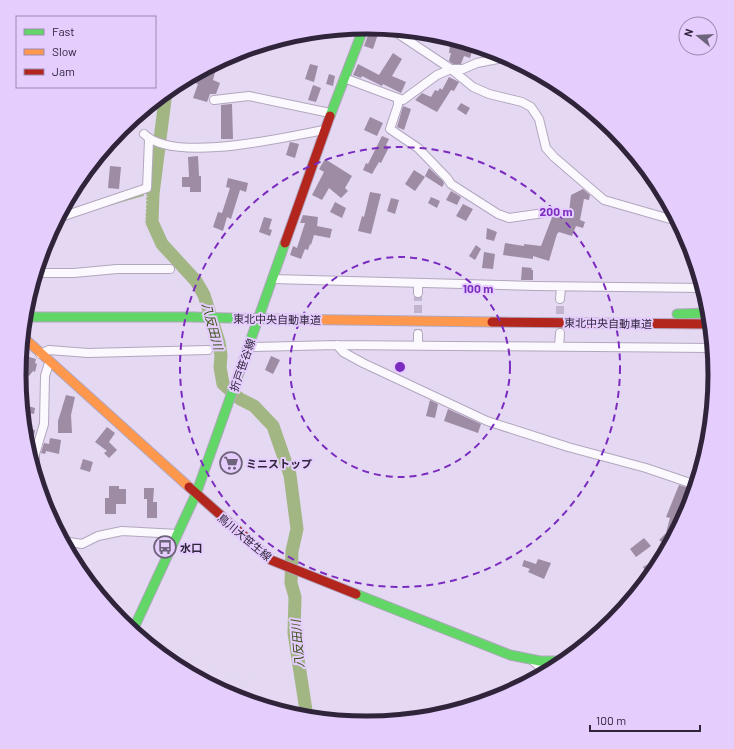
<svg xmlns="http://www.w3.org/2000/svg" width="734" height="749" font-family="Barlow,'Noto Sans JP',sans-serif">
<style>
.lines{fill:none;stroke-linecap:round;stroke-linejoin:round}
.stream{stroke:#a2b684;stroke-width:2}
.river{stroke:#a2b684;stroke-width:13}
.building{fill:#9d8ca3}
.street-tunnel{stroke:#c1b4ce;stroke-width:8;stroke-dasharray:8 4;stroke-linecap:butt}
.street-casing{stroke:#b2a7be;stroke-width:10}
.fast-casing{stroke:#b2a7be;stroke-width:11}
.slow-casing{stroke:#b2a7be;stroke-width:11}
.jam-casing{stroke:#b2a7be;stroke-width:11}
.path{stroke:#dcd7e0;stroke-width:1.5;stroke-dasharray:1 3;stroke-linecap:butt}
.street{stroke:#fbf9fd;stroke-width:8}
.fast{stroke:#63d668;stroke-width:9}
.slow{stroke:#ff974d;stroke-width:9}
.jam{stroke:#b3261e;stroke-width:9}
.fast-bridge-casing{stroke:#b2a7be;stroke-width:11;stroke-linecap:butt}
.fast-bridge{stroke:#63d668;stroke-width:9}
.ring{fill:none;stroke:#7b2cbf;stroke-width:2;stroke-dasharray:7 5}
.labels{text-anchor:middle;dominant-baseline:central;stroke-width:4;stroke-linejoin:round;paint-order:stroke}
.street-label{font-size:11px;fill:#30243b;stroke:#e5cdfe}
.poi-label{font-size:11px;font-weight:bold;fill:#30243b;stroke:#e5cdfe;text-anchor:start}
.water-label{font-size:12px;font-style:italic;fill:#3c5317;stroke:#e5cdfe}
.rim{fill:none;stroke:#30243b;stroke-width:5}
.centre{fill:#7b2cbf;stroke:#e5cdfe;stroke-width:2}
.ring-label{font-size:12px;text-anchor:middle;font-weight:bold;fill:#7b2cbf;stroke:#e5cdfe;stroke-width:4;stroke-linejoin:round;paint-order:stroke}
</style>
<rect width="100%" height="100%" fill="#e5d8f3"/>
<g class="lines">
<path class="stream" d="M108,205L143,195"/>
<path class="river" d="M166,92L153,194L152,222L162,244L196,281L204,295L219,342L221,356L220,367L223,384L240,399L254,406L273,426L290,475L297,529L292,551L291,583L295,597L294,633L307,717"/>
</g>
<path class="building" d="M371,27L380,28L373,49L364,46Z
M451,38L474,45L470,58L464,56L461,64H453L449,61L451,53H449Z
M393,53L402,59L392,76L406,82L401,93L383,84L382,86L362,76L361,78L353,75L358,64L379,75Z
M218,61L213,80L220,83L216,94H210L207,102L193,98L198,84L195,83L199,72Z
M310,64L318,66L314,82L305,79Z
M329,74L335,76L333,86L326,84Z
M449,77L459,82L454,91L451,90L437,112L415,100L422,93L431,97L435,90L438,91L440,88L442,90Z
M313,85L321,88L316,102L308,100Z
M461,103L470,108L466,115L457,109Z
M231,104H232L233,139H221V105Z
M403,106L411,109L404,130L397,127Z
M370,117L383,123L377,136L364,130Z
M382,136L389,139L386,145L389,147L381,163L379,162L372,174L363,170L366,163L368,164Z
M290,142L299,144L295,158L286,155Z
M198,156L199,176H201V192H190V187H182V177H189L188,157Z
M325,159L352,176L345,188L348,191L341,198L329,188L322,200L312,195L324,172L319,169Z
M110,166L121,167L119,189L108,188Z
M429,168L443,181L444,184L442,187L425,176Z
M414,170L425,177L415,191L405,184Z
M228,178L248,183L246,192L240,190L231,219L227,217L223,231L213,227L218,212L222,213L230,188L226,187Z
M583,189L590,195L589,200L584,199L580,220L585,222L583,228L576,226L572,236L559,232L557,234L549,261L533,256V259L503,255L505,243L524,246V244L541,246L556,207L569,212L571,195Z
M451,191L461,197L457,205L446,200Z
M370,192L381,194L371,234L358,231L362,216L364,217Z
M431,197L440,201L437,208L428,203Z
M391,198L399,200L395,214L387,211Z
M335,202L346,208L342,218L330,212Z
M463,204L473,209L466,221L456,216Z
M303,215L318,217L317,226L332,229L330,238L314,235L311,245L310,244L308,250L305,249L301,259L290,255L293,246L297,248L305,223H300Z
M264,217L272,219L269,229L272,230L270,236L259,232Z
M487,228L497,232L494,241L486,239Z
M476,245L481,249L475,260L469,256Z
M484,252L495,254L493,269L482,268Z
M522,267L532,268L531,270H533V280H521Z
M23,355L36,359L35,363L37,364L35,372L33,371L29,376L23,374L24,371L19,370Z
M271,356L280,360L273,374L265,370Z
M66,395L75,397L71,415L72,433H58V421Z
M430,400L438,404L435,418L426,416Z
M22,404L35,408L34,414L29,413L28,417H23Z
M448,409L481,424L478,433L444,421Z
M107,427L115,433L109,442L117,450L109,458L104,453L107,451L95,442Z
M28,429L35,430L33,441H27Z
M50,438L61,440L59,454L46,451L45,454L41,453L44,443L49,444Z
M83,459L93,462L90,472L80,469Z
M679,485L689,488L684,505L689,507L667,546L659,540L666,533L670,518L666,517Z
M109,486H119V489H126V504H116V514H105V498H109Z
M144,488H154L153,502H157V518H147V499H144Z
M644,538L651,546L636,557L630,549Z
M663,555L656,568L648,576L643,567Z
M538,559L551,563L544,579L528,572L530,569L522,566L524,560L536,564Z"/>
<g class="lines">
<path class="street-tunnel" d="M418,293V334
M560,326V299"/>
<g class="street-casing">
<path id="street" d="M391,29L451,69L473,87L489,94L522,102L531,107L539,119L546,148L554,157L604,200L677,221
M344,78L403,100L437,75L451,69H463L477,63L508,57
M398,99V105L390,129L418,148L447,178L451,184L498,214L509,218L544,213
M214,100L249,96L330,113
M144,134C174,164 285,137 324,130
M58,218L147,188L149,140
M36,273H74L117,269H170
M272,279L535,286L703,288
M418,293V283
M560,299L561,287
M418,334V345
M337,345L343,352L363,363L487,421L568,447L646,468L696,485
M559,346L560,333
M249,347L337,345L712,348
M40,354L49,350L88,353L208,350
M35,474V454L44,424L45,376L49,363
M63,541L82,544L98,536L122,531L178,534
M121,621L135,625
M533,661L546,672"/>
</g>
<g class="fast-casing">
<path id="fast" d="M330,116L364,27
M677,314L709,313
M25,317H193
M356,594L510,655L540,661H564
M133,630L196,494L285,243"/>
</g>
<g class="slow-casing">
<path id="slow" d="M270,319L492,322
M23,337L189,487"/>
</g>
<g class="jam-casing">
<path id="jam" d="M285,243L330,116
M492,322L710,324
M189,487L271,560L356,594"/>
</g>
<path class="path" d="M125,125L138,131
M151,129L156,100
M147,196L145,224L146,234L166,262
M174,275L193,299L196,306
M205,328L207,342
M209,358L215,389L221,397
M141,635L247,684
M240,698L255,667"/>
<use href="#street" class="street"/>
<use href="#fast" class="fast"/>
<use href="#slow" class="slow"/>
<use href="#jam" class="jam"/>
<g class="fast-bridge-casing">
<path id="fast-bridge" d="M193,317L270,319"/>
</g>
<use href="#fast-bridge" class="fast-bridge"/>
</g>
<g class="ring">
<circle cx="400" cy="367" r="110"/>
<circle cx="400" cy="367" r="220"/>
</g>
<defs>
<g id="supermarket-ring" transform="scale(1.15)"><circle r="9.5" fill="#e5cdfe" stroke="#6f637b" stroke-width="1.5"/><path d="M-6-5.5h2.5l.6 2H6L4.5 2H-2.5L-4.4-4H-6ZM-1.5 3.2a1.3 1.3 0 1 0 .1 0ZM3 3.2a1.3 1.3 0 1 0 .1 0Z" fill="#6f637b"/></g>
<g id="bus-ring" transform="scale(1.15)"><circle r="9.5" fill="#e5cdfe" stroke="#6f637b" stroke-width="1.5"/><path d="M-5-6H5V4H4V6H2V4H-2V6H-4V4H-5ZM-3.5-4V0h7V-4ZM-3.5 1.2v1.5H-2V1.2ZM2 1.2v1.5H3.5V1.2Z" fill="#6f637b"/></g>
</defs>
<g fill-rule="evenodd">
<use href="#supermarket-ring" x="231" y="463"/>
<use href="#bus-ring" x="165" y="547"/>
</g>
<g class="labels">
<g class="street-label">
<text transform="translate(277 319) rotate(1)">東北中央自動車道</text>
<text transform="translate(608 323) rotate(1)">東北中央自動車道</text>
<text transform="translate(242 365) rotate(-71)">折戸笹谷線</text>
<text transform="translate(245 537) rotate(40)">鳥川大笹生線</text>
</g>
<g class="poi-label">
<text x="246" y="463">ミニストップ</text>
<text x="180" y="547">水口</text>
</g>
<g class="water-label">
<text transform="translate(213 326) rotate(75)">八反田川</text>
<text transform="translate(297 644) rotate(-95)">八反田川</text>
</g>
</g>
<path d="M0 0H734V749H0ZM26 375a341 341 0 1 1 682 0a341 341 0 1 1-682 0Z" fill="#e5cdfe" fill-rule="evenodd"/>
<path class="rim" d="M26 375a341 341 0 1 1 682 0a341 341 0 1 1-682 0Z"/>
<circle cx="400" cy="367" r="6" class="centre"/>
<g class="ring-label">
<text x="556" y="216">200 m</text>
<text x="478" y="293">100 m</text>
</g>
<rect x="16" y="16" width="140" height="72" fill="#e5cdfe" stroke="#9d89b0"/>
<rect x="24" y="29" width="20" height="6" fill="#63d668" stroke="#9d89b0"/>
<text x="52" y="36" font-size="12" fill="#30243b">Fast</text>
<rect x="24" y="49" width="20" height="6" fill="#ff974d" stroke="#9d89b0"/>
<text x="52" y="56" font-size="12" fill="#30243b">Slow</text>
<rect x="24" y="69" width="20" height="6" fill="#b3261e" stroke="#9d89b0"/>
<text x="52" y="76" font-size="12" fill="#30243b">Jam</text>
<g transform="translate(698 36) rotate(288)"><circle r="19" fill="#e5cdfe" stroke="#9d89b0"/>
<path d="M0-3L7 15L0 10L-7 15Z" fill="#6f637b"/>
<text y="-6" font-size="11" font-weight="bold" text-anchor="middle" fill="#30243b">N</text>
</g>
<path d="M590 725v6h110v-6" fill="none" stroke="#30243b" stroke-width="2"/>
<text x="596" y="725" font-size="12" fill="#30243b" stroke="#e5cdfe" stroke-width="3" paint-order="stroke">100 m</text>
</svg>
